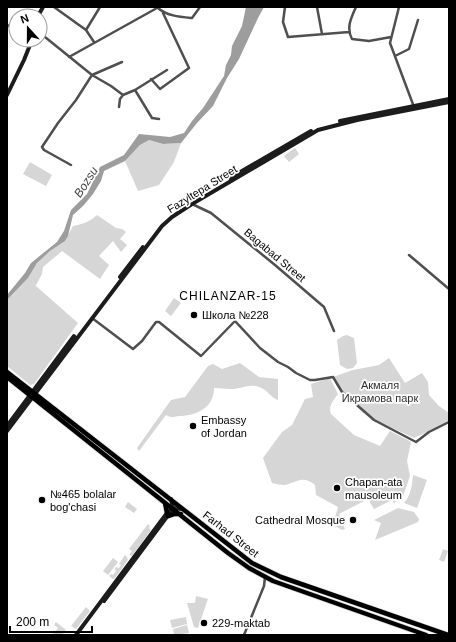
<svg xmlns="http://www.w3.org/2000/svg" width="456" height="642" font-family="Arial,sans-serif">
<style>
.green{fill:#d6d6d6}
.water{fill:#9d9d9d}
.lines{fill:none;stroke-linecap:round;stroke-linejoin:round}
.primary-casing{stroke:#dbdbdb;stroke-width:6}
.street{stroke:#4f4f4f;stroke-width:2.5}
.secondary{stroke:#1c1c1c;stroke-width:4}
.primary{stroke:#000;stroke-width:4.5}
.poi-dot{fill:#000;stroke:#fff;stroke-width:1.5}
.labels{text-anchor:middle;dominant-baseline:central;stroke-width:3.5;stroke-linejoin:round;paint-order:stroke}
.street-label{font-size:11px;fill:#000;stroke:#fff}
.poi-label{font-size:11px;fill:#000;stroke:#fff;text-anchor:start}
.park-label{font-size:11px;fill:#2d2d2d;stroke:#fff}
.water-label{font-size:12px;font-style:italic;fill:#3e3e3e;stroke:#fff}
.neighbourhood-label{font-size:12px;letter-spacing:1px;fill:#000;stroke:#fff}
</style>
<rect width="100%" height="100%" fill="#fff"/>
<path class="green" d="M149,140L163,144L181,143L174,162L159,185L138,191L125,161L140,145Z
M295,148L299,154L289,162L284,156Z
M30,162L52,175L46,186L23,174Z
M97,215L116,228L122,229L126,232L120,239L127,245L121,252L113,241L99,256L109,265L100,279L62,251L43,267L42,274L35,287L36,286L78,323L34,384L30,385L7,366L8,299L28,278L37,263L50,251L65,241L73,226C83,224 89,222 97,215Z
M174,298L181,303L171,316L165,311Z
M347,335L354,338L357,363L353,368L347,369L340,365L337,340L343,336Z
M389,358L405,383L422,373L428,382L429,395L439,406L449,413V422L414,438L375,420L342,393L333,377L353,370L379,365Z
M240,363L259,377L278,379V400C272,398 270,394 265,390C251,381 244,389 231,389C225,389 220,388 214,388C214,407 198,415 181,416C173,416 174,419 166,415L139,451L137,448L171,400L185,397L208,366L213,364L222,369Z
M330,378L338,394C333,401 328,406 331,414L354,435L380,446L390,431L406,439L411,442L407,461L410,476L403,496L394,503L392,500L374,509L368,499L339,514L345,529L342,530L333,525L338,507L316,495L315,485C302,475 298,482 285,485C281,485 276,484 272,483L263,458L282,432L292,425L305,399L313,397L311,384Z
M413,475L427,480L417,508L404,503C411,495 412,486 413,475Z
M128,502L137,509L134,513L125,507Z
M398,508L414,512L419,519L418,522L375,540L381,523L374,520Z
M148,524L150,526L149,528L151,530L132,556L129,555L132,551L129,549Z
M443,549L448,551L444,562L439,560Z
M125,555L127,557L128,560L115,578L113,579L109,576L111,574L113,575L116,571L115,569L116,567L119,568L121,565L119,564Z
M113,558L118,562L108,575L103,571Z
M196,596L208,599L198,628L194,627L187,603H195Z
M86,607L90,611L76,629L71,626Z
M186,617L187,624L172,628L170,620Z
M56,622L66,630L62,635H52L58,628L54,625Z
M187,625L189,633L174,635L173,629Z"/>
<path class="water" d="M246,7H264L258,18L239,59L227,78L213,106L197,123L181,143L163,144L149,140L140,145L125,161L104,171L101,181L93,194L83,206L73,215L68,236L65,241L50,251L37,263L28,278L8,299L7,301V295L25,273L31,263L57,242L64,231L71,210L87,194L100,167L124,155L139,134L170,137L184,133L192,121L203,108L224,76L226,65L231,55L232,46L242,26Z"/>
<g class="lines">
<g class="primary-casing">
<path id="primary" d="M7,372L252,563L281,577L448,635
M7,377L228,553L249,568L273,581L426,635
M165,503L167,513
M168,516L174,514H181"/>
</g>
<path class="street" d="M54,7L86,30
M157,7C166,16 180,17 192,18L200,7
M285,7L283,22L288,37L349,32
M317,7L322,34
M356,7C351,18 346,28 352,39L369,41L391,37
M399,7L390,43L414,107
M7,25L16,29
M40,33L92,75L111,86L123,95L135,90L167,70
M94,42L86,30L100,7
M395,56L409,49L418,20
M69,57L157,8
M151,79L160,89L189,68L163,13
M135,90L152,118L159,119
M119,107L120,99L123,95
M71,165L44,150L42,147L58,123L76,100L92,75L122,62
M192,204L211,213L275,265L324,307L334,331
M409,255L449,289
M92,318L133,349L142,341L156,322H159L201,356L235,321L260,348L278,362L288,367L296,373L310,380H315L333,377L342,392L374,420L416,442L429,432L449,422
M244,635L264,586L265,577"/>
<path class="secondary" d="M38,16L43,7
M7,95L24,60L32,40
M340,121L449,99
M230,178L311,131
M120,277L143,247
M7,426L74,336
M7,431L162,226L172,217L192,204L318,130L357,120L449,102
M104,601L169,514L173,508L171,499
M76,635L167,513L173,508L182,509"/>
<use href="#primary" class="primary"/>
</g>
<g class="poi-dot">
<circle cx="194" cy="315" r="4"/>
<circle cx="193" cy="426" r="4"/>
<circle cx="337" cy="488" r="4"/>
<circle cx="42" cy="500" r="4"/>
<circle cx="353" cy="520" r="4"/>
<circle cx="204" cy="623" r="4"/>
</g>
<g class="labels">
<g class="street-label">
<text transform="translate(202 189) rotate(-32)">Fazyltepa Street</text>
<text transform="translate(275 255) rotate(40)">Bagabad Street</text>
<text transform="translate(231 534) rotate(38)">Farhad Street</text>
</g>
<g class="poi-label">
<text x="202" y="315">Школа №228</text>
<text x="201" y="420">Embassy<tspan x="201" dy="13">of Jordan</tspan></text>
<text x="345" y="482">Chapan-ata<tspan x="345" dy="13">mausoleum</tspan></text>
<text x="50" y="494">№465 bolalar<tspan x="50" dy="13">bog'chasi</tspan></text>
<text x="345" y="520" text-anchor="end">Cathedral Mosque</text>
<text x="212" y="623">229-maktab</text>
</g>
<g class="park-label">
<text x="380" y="385">Акмаля<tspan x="380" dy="13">Икрамова парк</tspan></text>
</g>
<g class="water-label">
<text transform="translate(86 182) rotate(-57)">Bozsu</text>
</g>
<g class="neighbourhood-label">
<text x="228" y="296">CHILANZAR-15</text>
</g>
</g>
<rect width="456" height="642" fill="none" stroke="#000000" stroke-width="16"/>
<g transform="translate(28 28) rotate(339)"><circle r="19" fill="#ffffff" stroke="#999999"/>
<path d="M0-3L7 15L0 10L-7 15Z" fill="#000000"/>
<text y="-6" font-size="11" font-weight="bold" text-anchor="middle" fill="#000000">N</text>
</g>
<path d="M10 626v6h82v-6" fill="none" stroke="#000000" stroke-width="2"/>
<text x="16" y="626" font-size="12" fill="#000000" stroke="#ffffff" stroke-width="3" paint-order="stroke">200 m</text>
</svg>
